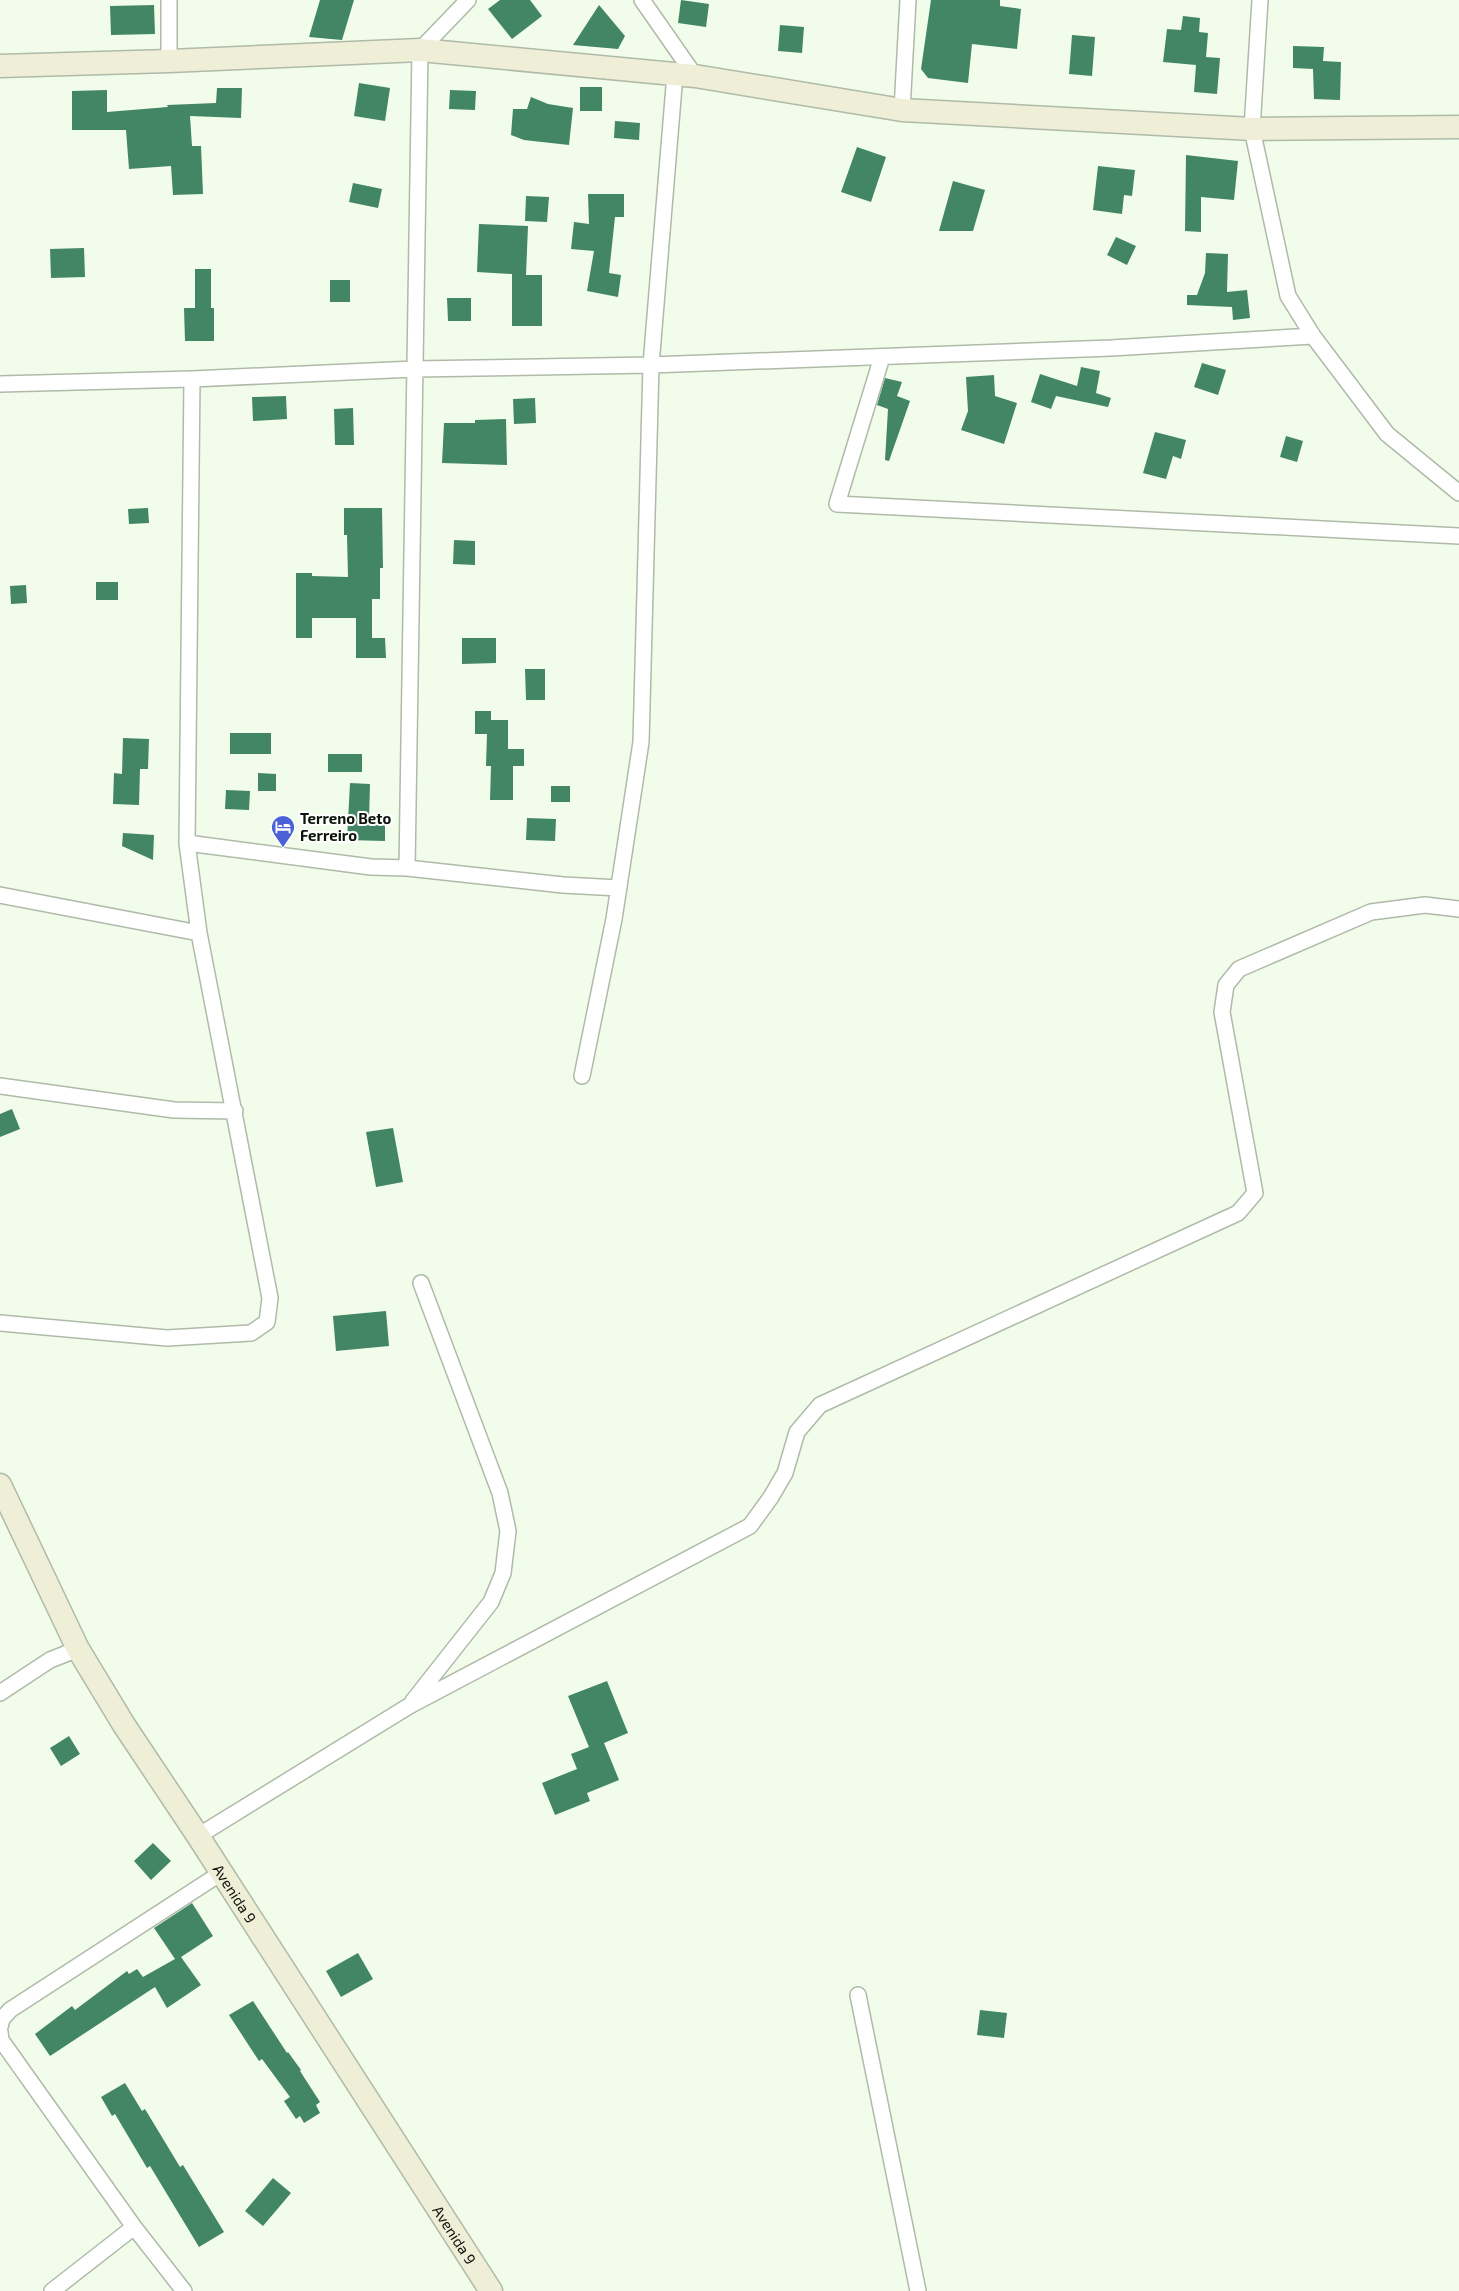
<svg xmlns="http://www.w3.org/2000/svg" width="1459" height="2291" font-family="'Exo 2',sans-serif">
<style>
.building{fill:#428665}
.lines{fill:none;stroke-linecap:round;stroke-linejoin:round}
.street-casing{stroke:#afbaa9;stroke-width:18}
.secondary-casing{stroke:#afbaa9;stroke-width:25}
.street{stroke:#fff;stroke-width:15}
.secondary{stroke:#efeed6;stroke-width:22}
.labels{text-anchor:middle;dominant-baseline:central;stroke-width:4;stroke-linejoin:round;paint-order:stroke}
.poi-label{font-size:15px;font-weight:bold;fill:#0f130d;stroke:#fff;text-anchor:start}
.street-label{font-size:15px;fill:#0f130d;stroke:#fff}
</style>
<rect width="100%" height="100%" fill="#f1fdea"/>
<path class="building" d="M320,0H354L342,40L309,37Z
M500,0H530L542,16L512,39L488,9Z
M681,0L709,4L706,27L678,23Z
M931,0H1000V6L1021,9L1017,49L972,44L968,83L928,78L921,69Z
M154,5L155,34L111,35L110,6Z
M599,5L625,36L618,49L573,45Z
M1183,16L1200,18L1199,32L1208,33L1206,57L1220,58L1217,94L1194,92L1196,65L1163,62L1167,29L1181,30Z
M780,25L804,27L802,53L778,51Z
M1072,35L1095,37L1092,76L1069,74Z
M1293,46L1324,47L1323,61L1341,62L1340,100L1314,99L1313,69L1293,68Z
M359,83L390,88L385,121L354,116Z
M580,87H602V111H580Z
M217,88H242L241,118L190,116L192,146H201L203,194L173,195L171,166L129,169L126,130H72V91L107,90V112L168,107L167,105L216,103Z
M450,90L476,91L475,110L449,109Z
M531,97L548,104L573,108L569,145L524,140L511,135L513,109H527Z
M615,121L640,123L639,140L614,138Z
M857,147L886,157L871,202L841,192Z
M1186,155L1238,161L1234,200L1201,197V232L1185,231Z
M1098,166L1135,170L1132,196L1124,195L1122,214L1093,210Z
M953,181L985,190L973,231H939Z
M353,183L382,189L378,208L349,202Z
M588,194H624V217H615L609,273L621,275L618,297L587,291L594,251L571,249L574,222L589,224Z
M526,196L549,197L547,222L525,221Z
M479,224L528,226L526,275H542V326H512V274L477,272Z
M1116,237L1136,246L1127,265L1107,255Z
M84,248L85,277L51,278L50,249Z
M1206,253L1228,254L1227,292L1247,290L1250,318L1233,320L1232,307L1187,305V295H1197L1205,273Z
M195,269H211V308H214V341H185L184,308H195Z
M330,280H350V302H330Z
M447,298H471V321H448Z
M1202,363L1226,370L1218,395L1194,387Z
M1081,367L1100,371L1096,393L1111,398L1108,407L1056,396L1051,409L1031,402L1040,374L1077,386Z
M994,375L995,396L1017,403L1004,444L961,430L968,411L966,377Z
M885,378L902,382L897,396L910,401L889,461L885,460L888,409L877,405Z
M286,396L287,419L253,421L252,397Z
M535,398L536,423L514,424L513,399Z
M353,408L354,445H335L334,409Z
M506,419L507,465L442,463L444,423H475V420Z
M1155,432L1186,440L1181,459L1173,456L1166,479L1143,473Z
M1286,436L1303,441L1297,462L1280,457Z
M148,508L149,523L129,524L128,509Z
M344,508H382L383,568H380V599H372V638H385L386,658H356V618H312V638H296V573H312V576L348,577L347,535H344Z
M454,540L475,541V565L453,564Z
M96,582H118V600H96Z
M26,585L27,603L11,604L10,586Z
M462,638H496V663L462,664Z
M525,669H545V700H526Z
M475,711H491V720H508V749H524V766H513V800H490L491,766H486L487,734H475Z
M230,733H271V754H230Z
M123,738L149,739L148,769H140L139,805L113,804L114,773L122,774Z
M328,754H362V772H328Z
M258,773L276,774V791H258Z
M350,783L370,784L369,821H385V841L347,840Z
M551,786H570V802H551Z
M226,790L250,791L249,810L225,809Z
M527,818L556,819L555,841L526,840Z
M123,833L154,835L153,860L122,846Z
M12,1109L20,1129L0,1137V1114Z
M393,1128L403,1182L376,1187L366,1132Z
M386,1311L389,1346L336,1351L333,1316Z
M607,1681L628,1733L604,1743L619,1780L587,1793L590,1801L555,1815L542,1783L577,1769L571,1754L589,1747L568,1696Z
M69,1736L80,1754L61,1766L50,1748Z
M153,1843L171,1861L151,1880L134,1861Z
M192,1903L213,1936L181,1957L201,1985L167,2008L155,1987L50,2056L35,2034L72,2006L75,2010L127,1971L129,1974L137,1969L143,1977L175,1959L154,1928Z
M358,1953L373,1979L341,1997L326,1971Z
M253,2001L287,2053L288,2052L301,2070L300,2071L320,2102L316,2105L320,2113L304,2123L300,2116L296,2119L284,2101L290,2097L262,2059L259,2061L229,2015Z
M980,2010L1007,2013L1004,2038L977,2035Z
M125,2083L142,2111L145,2109L180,2167L183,2165L224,2232L199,2247L150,2166L147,2168L115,2114L112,2116L101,2097Z
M273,2178L291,2193L263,2226L245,2211Z"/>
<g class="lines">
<g class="street-casing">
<path id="street" d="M169,0V61
M642,0L695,76
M1260,0L1252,129L1288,296L1313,336L1387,434L1459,493
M902,110L908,0
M882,357L837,504L1459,536
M0,384L192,379L414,369L651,365L1111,348L1313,336
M187,843L371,867L407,868L563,885L619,888
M407,868L420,50L468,0
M0,895L199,933
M582,1076L614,919L641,742L651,365L675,74
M0,1086L174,1110L235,1111
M0,1323L167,1338L251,1333L267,1322L270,1298L199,933L187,843L192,379
M0,1693L50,1660L78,1649
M413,1701L491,1602L503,1573L508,1531L500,1493L421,1283
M198,1836L409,1706L750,1526L771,1497L785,1473L797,1432L820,1405L1238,1213L1255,1193L1222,1012L1226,985L1239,969L1371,912L1425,905L1459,909
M858,1995L918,2291
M0,2027L2,2019L10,2010L221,1873
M0,2032L1,2040L134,2227L184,2291
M52,2291L134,2227"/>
</g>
<g class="secondary-casing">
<g id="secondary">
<path d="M0,66L169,61L420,50L695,76L902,110L1252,129L1459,127"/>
<path id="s1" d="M0,1485L78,1649L124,1725L198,1836L491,2291"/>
</g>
</g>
<use href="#street" class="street"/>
<use href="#secondary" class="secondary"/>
</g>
<defs>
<g id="hotel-pin" transform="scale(1.25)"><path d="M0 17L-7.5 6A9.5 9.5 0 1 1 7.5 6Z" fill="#4b62d7" stroke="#fff"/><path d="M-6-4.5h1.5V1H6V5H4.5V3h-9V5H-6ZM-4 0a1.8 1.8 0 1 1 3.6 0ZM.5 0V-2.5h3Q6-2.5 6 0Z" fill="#fff"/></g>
</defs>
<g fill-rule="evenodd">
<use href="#hotel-pin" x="283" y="827"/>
</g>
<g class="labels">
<g class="poi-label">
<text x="300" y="818">Terreno Beto<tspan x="300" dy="17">Ferreiro</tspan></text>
</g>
<g class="street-label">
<text stroke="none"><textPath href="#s1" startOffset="472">Avenida 9</textPath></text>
<text stroke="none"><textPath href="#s1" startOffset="878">Avenida 9</textPath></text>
</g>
</g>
</svg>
